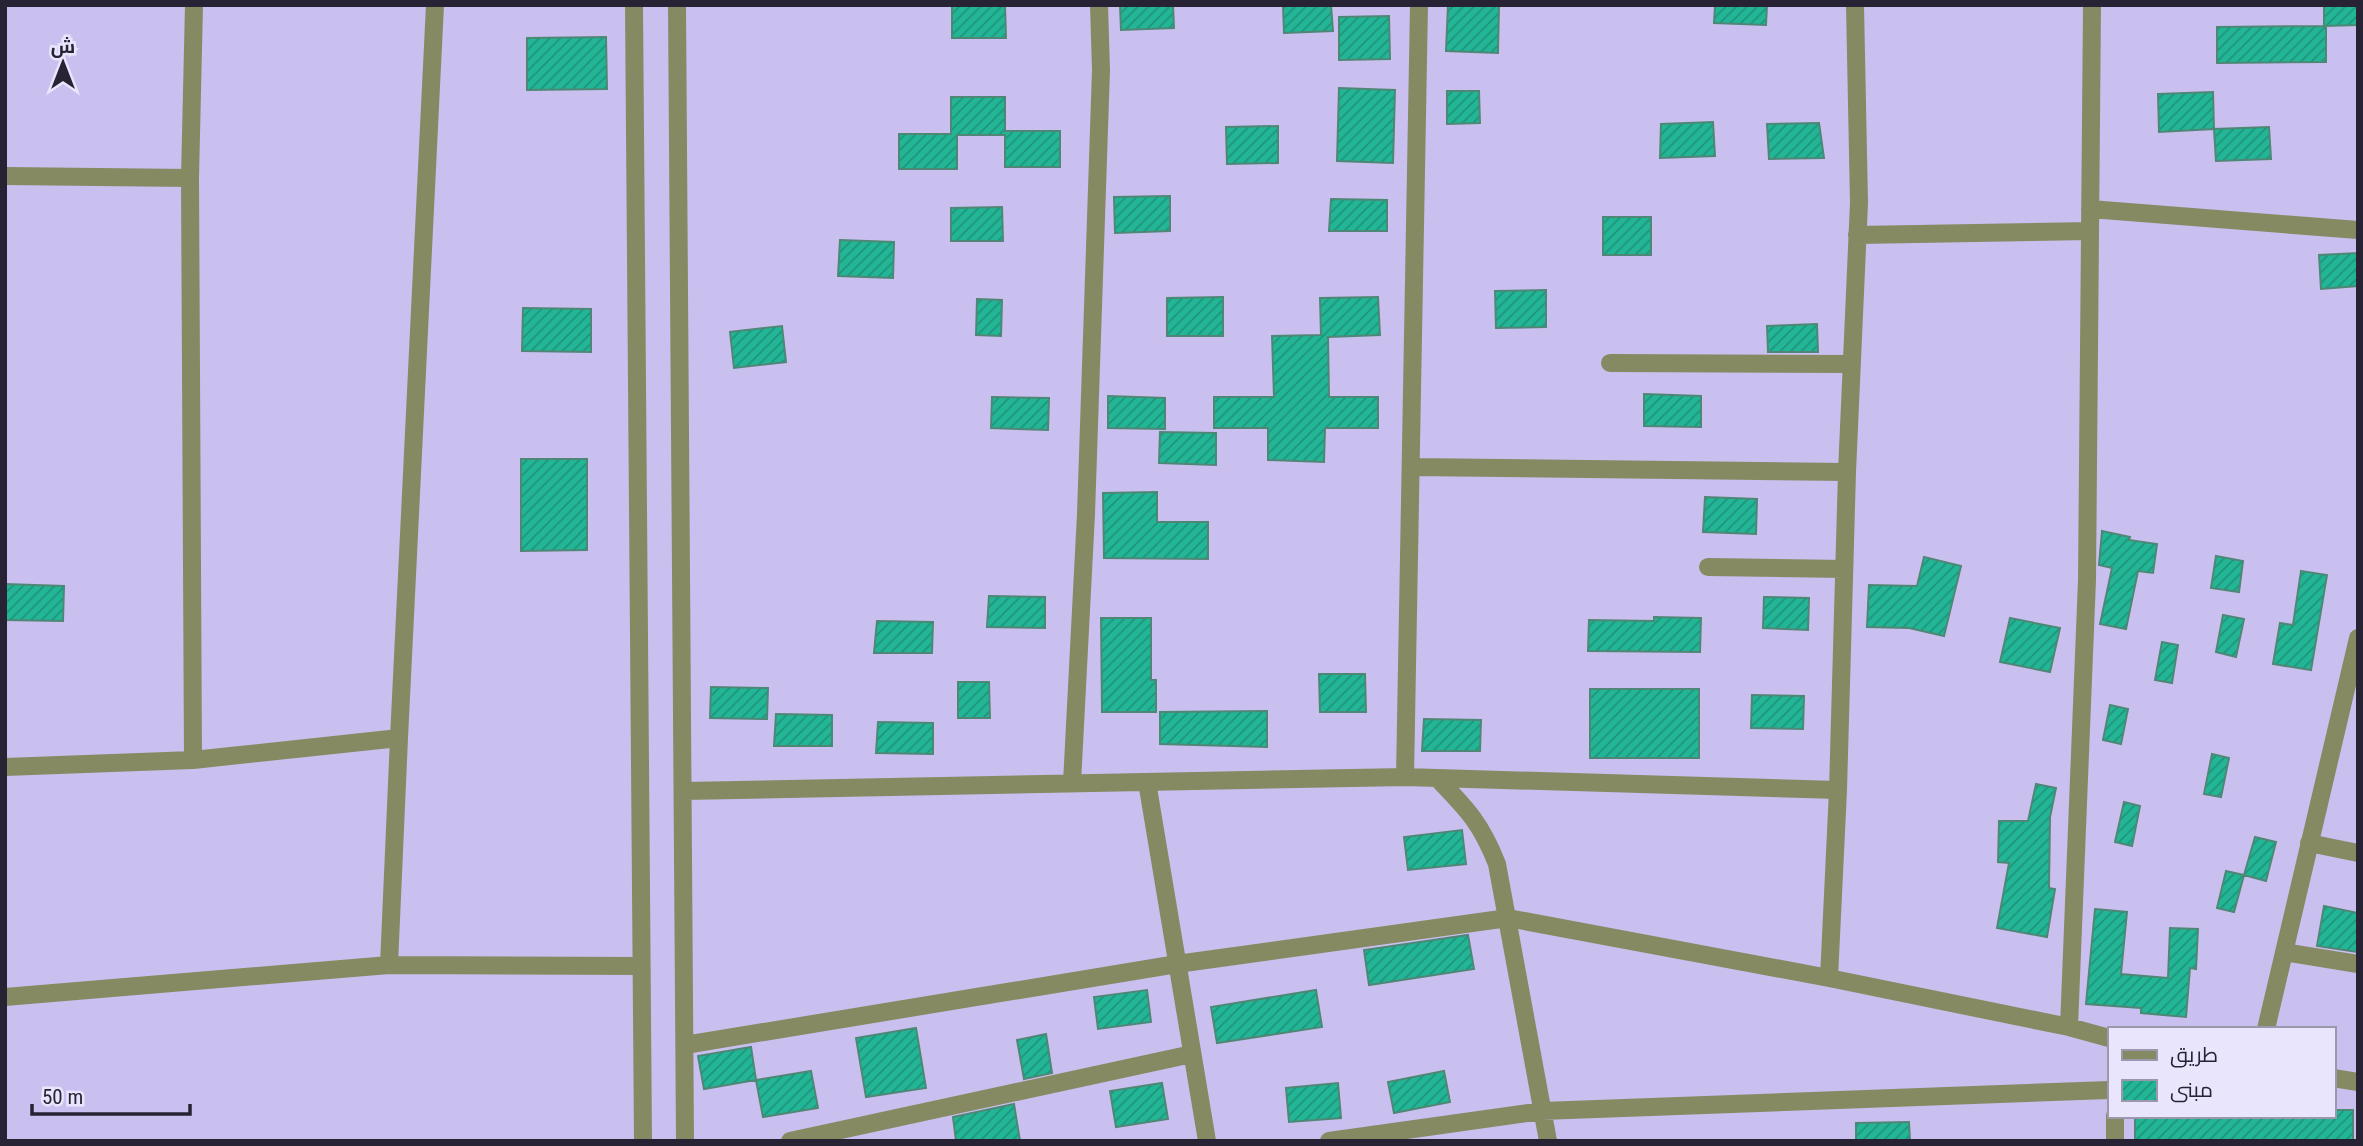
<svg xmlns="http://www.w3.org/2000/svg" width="2363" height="1146" font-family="'Roboto Condensed',Cairo,sans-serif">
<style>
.building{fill:url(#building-hatch);stroke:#4f8777;stroke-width:2}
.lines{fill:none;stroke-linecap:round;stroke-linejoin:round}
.minor{stroke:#868a62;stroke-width:18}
</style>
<defs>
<pattern id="building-hatch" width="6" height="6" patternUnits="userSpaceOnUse" patternTransform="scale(1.75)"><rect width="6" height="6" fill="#22b696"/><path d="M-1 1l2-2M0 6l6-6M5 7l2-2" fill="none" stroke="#1e947b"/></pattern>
</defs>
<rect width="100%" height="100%" fill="#c9c0ef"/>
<path class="building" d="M952,5H1005L1006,38H952Z
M1120,5H1173L1174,28L1121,30Z
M1283,5H1331L1333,31L1284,33Z
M1448,5H1499L1498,53L1446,51Z
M1715,5H1767L1766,25L1714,23Z
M2324,5H2358V25L2324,26Z
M1389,16L1390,59L1339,60V17Z
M2326,26V62L2217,63V27Z
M606,37L607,89L527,90V38Z
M1339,88L1395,90L1393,163L1337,161Z
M1447,91H1479L1480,123L1447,124Z
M2213,92L2214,129L2159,132L2158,94Z
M951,97H1005V131H1060V167H1005V135H957V169H899V134H951Z
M1713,122L1715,156L1660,158L1661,124Z
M1819,123L1824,158L1769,159L1767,124Z
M1278,126V163L1227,164L1226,127Z
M2269,127L2271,159L2216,161L2214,129Z
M1170,196V231L1115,233L1114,197Z
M1331,199L1387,200V231H1329Z
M1002,207L1003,241H951V208Z
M1603,217H1651V255H1603Z
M840,240L894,242L893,278L838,276Z
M2358,253V286L2321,289L2319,255Z
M1546,290V327L1496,328L1495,291Z
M1223,297V336H1167V298Z
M1378,297L1380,335L1328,337L1329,397H1378V428H1325L1324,462L1268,460V428H1214V397H1274L1272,336L1321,335L1320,298Z
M977,299L1002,300L1001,336L976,335Z
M523,308L591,309V352L522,351Z
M1817,324L1818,352H1768L1767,326Z
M782,326L786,362L734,368L730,332Z
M1644,394L1701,396V427L1644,426Z
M1108,396L1165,398V429L1108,428Z
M992,397L1049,398L1048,430L991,428Z
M1160,432L1216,433V465L1159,463Z
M521,459H587V550L521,551Z
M1157,492V522H1208V559L1104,558L1103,493Z
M1705,497L1757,499L1756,534L1703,532Z
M2102,531L2130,537L2129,540L2157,544L2153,573L2138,571L2126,629L2100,624L2112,568L2099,565Z
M2216,556L2243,561L2239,592L2211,588Z
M1924,557L1961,566L1944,636L1909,628L1867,627L1869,585L1917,586Z
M2301,571L2327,575L2311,670L2273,664L2280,623L2293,625Z
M5,584L64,586L63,621L5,620Z
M989,596L1045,597V628L987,627Z
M1764,597L1809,598L1808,630L1763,628Z
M2223,615L2244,619L2236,657L2216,652Z
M1654,617L1701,618L1700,652L1588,651L1589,620L1654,621Z
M1101,618H1151V680H1156V712H1102Z
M2010,618L2060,628L2050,672L2000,662Z
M877,621L933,622L932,653H874Z
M2162,642L2178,645L2172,683L2155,680Z
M1319,674H1365L1366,712H1320Z
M958,682H989L990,718H958Z
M711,687L768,688L767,719L710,718Z
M1590,689H1699V758H1590Z
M1752,695L1804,696L1803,729L1751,728Z
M2110,705L2128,709L2121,744L2103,740Z
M1267,711V747L1160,744V712Z
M776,714L832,715V746H774Z
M1424,719L1481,720L1480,751H1422Z
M878,722L933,723V754L876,753Z
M2212,754L2229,758L2221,797L2204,794Z
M2036,784L2056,788L2050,817L2049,888L2055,889L2047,937L1997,928L2009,863L1998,862L1999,821H2028Z
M2124,802L2140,806L2132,846L2115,842Z
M1462,830L1466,864L1408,870L1404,837Z
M2255,837L2276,842L2266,881L2244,875Z
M2226,871L2244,875L2234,912L2217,908Z
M2324,906L2358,913V952L2317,946Z
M2095,909L2127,912L2121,974L2168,978L2170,928L2198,929L2196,969L2190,968L2186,1017L2141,1013V1008L2086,1004Z
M1468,935L1474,969L1369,985L1364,950Z
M1147,990L1151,1022L1098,1029L1094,997Z
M1316,990L1322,1027L1217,1043L1211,1007Z
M916,1028L926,1088L866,1097L856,1038Z
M1046,1034L1052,1073L1024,1079L1017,1040Z
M751,1047L756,1080L704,1089L698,1056Z
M811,1071L818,1108L763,1117L756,1080Z
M1444,1071L1450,1102L1394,1113L1388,1082Z
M1162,1083L1168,1119L1116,1127L1110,1091Z
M1338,1083L1341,1118L1289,1122L1286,1088Z
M1014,1104L1020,1141H956L953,1117Z
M2333,1110H2353V1141H2135V1116H2333Z
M1909,1122L1910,1141H1856V1123Z"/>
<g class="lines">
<path class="minor" d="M634,5L643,1141
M677,5L685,1141
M5,176L190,178
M2090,209L2358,230
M1857,235L2090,231
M1610,363L1851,364
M1412,467L1847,472
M1708,567L1844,569
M193,760L190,178L194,5
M5,767L193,760L399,738L435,5
M1405,777L1419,5
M1437,778C1467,809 1481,823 1497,864L1548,1141
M1147,782L1207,1141
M1072,783L1086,514L1101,70L1099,5
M684,791L1405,777L1838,790
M2309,843L2358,853
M2284,952L2358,964
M389,965L399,738
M1829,978L1838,790L1847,472L1859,203L1855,5
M5,997L389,965L641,966
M2069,1027L2087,580L2092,5
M2266,1029L2358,638
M685,1045L1177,964L1508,918L1829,978L2069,1027L2109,1038
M2333,1078L2358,1082
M790,1141L1192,1054
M1329,1141L1542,1111L2109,1090
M2115,1141V1116"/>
</g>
<rect width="2363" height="1146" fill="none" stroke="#272335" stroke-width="14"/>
<rect x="2108" y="1027" width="228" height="91" fill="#e9e5fd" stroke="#9b97ad" stroke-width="2"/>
<rect x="2122" y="1050" width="35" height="10" fill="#868a62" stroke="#9b97ad" stroke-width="2"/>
<text x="2170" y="1062" font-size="21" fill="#272335">طريق</text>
<rect x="2122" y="1080" width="35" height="21" fill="url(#building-hatch)" stroke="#9b97ad" stroke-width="2"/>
<text x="2170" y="1097" font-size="21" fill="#272335">مبنى</text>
<g transform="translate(63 63)" stroke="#e9e5fd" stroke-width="5" paint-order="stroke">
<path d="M0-5L12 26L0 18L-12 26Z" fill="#272335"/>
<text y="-10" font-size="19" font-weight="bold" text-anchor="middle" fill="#272335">ش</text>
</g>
<path d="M32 1104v10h158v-10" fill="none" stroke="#272335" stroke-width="3.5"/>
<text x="42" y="1104" font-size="21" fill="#272335" stroke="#e9e5fd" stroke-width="5" paint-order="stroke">50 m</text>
</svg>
